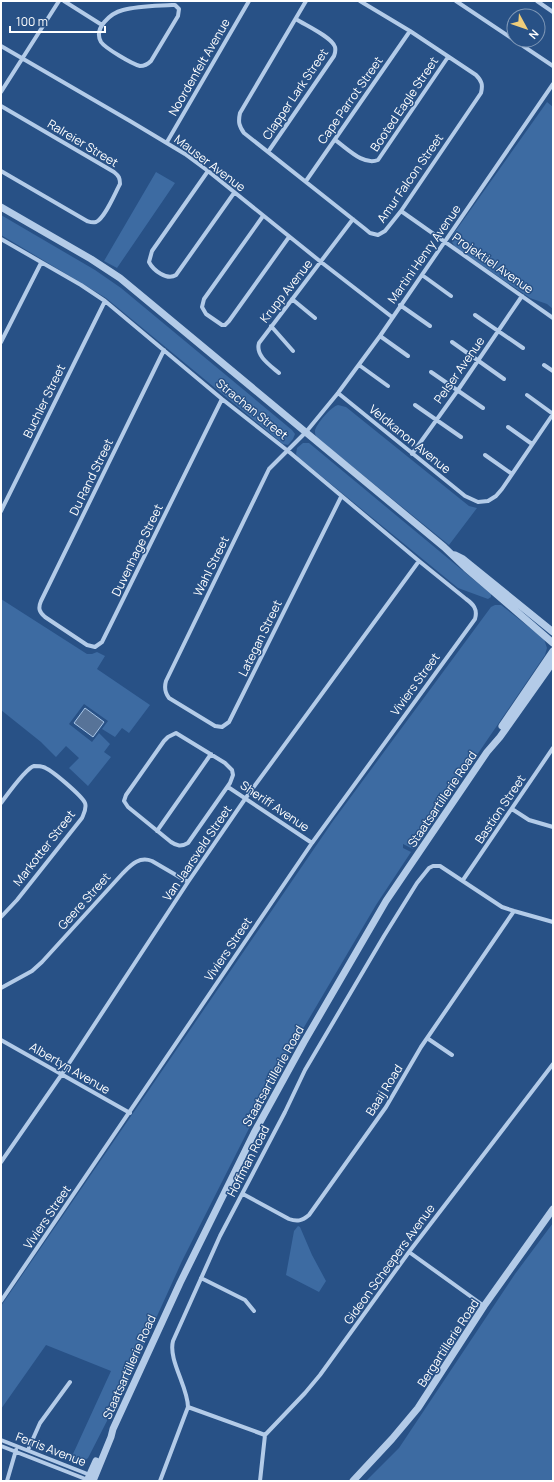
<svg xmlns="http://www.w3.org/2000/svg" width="554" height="1482" font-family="Manrope,sans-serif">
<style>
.green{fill:#3d6ba2}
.water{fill:#577398;stroke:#a8c6e8}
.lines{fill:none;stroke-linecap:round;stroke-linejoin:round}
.minor{stroke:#b3cbe8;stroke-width:4}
.tertiary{stroke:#b3cbe8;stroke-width:7}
.labels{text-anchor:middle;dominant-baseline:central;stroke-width:3;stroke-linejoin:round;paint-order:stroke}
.street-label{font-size:12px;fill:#fff;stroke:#285186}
</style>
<rect width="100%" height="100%" fill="#285186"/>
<path class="green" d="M547,102L553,107V309L547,304L530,298L455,247L452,242V236Z
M156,172L175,183L117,268L104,261Z
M1,215L95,270L121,288L292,430L295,434L293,439L288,445L283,444L106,298L83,284L1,235Z
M338,405L346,407L469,506L477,508L449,545L316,437C315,434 315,433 315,431C316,424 332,406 338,405Z
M303,443H309L491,594V597L488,599L458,588L298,457L296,454L297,448Z
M1,599L87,654H92L97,652L105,656L97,669L150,705L129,733L122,728L115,737L102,729L108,721L84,704L69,724L92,742L99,733L110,744L104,752L111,757L88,786L69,768L79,758L66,746L56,757L41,742L1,710Z
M495,605H501L544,639L547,648L545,655L413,849L403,844V848L411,852L376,905L277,1073L182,1261L129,1378L88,1458C81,1464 74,1464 67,1458L73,1454L111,1371L46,1345L1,1409V1306L333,821L491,607Z
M553,1223V1481H366L399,1448L515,1274Z
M298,1226L300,1227L312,1255L326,1281L319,1292L286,1275L294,1231Z"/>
<path class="water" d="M85,708L104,722L93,737L74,723Z"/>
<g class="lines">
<path class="minor" d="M64,1L102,25
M306,1L240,113C238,122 239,126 244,133L364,228L370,233L378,235L385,231L401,211L481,93C483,85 482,81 476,75L410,31L360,1
M456,1L553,66
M537,1L553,12
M172,5H175L179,9L178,16L151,61C148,64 145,66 140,66C132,64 105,48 101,42C93,28 111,13 123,10C138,6 156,6 172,5Z
M1,46L130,121L185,154L208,171L321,262L392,317
M1,92L59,1
M1,106L114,172C119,176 120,178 120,184C115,193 105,218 96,222C92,223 90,222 87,221L1,171
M335,140C347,148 363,166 378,160L448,57
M167,142L249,1
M268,152L334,56C335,53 336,51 335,47C332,37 305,25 296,19
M208,171L152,251L149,262C153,270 167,281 176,275L234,193
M306,181L410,31
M401,211L553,318
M263,216L204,299L202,307L206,314L222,325H225L229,321L289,237
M1,239L81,285L105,301L222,399L288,451L419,561L466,599C473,604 478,609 475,619L312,843L1,1301
M422,275L451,296
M292,299L315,318
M400,305L430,326
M475,315L523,348
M271,326L293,351
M380,336L408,356
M1,342L41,263
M452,342L504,379
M164,350L41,601C38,608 39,612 45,617L87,645L95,647L102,642L222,399
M359,365L388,386
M544,365L553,371
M431,372L483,408
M279,373C271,366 255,356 259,343L353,219
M338,393L465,496L478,502L488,501L496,496L502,489L553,414
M527,395L553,414
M415,405L461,437
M508,427L532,444
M412,454L458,390L522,296
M485,455L512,474
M341,497L229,722L222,727L215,726L169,698C165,693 164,688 166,681L269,469L306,432L338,393L380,336L553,84
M1,511L105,301
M176,733L225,763L232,770L233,775L230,783L188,843C181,847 177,846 171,842L128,807L124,801L126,795L164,741L168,737Z
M228,787L312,843
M1,803C7,795 26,768 34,766C37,766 41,766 43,767C51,769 82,796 85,803C87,808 84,813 82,818L17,900L1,917
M512,809L529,820L553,827
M157,831L211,754
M463,880L553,748
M1,988L32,971L42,962L123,873C131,865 139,856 152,861L188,882
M427,1038L452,1055
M1,1040L130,1113
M1,1162L62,1074L188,882L245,799L419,561
M243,1194L289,1219C297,1222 302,1221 309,1215L386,1107L421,1047L514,911
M409,1252L484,1306
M201,1278L245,1300L254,1311
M188,1407L265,1435
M1,1440L90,1475
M1,1446L88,1480
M28,1450L40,1423L70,1382
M7,1481L16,1450
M160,1481L188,1407C188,1387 168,1360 173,1341L220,1236L285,1112L305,1070L384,936L417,883L429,868L433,866H440L502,907L514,911L553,922
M260,1481L265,1435L305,1393L320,1375L409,1252L553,1064"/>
<path class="tertiary" d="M1,207L91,259L120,278L444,547L466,568L553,643
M455,555L463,559L553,632
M502,726L553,651
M87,1481L96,1461
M93,1481L111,1437L113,1429L180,1283L254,1133L304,1042L386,901L487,752L500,737L553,662
M353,1481L392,1439L418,1408L484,1306L553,1209"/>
</g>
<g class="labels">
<g class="street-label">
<text transform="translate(199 67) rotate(-60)">Noordenfelt Avenue</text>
<text transform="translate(295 94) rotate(-56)">Clapper Lark Street</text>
<text transform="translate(350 100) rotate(-55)">Cape Parrot Street</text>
<text transform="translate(404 104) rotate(-56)">Booted Eagle Street</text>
<text transform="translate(83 143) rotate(31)">Ralreier Street</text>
<text transform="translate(210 163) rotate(37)">Mauser Avenue</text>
<text transform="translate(410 178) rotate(-55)">Amur Falcon Street</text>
<text transform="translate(424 254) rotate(-55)">Martini Henry Avenue</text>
<text transform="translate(493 263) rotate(35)">Projektiel Avenue</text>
<text transform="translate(286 291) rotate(-52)">Krupp Avenue</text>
<text transform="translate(459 370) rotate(-55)">Pelser Avenue</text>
<text transform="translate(44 401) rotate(-64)">Buchler Street</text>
<text transform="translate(252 409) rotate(39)">Strachan Street</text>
<text transform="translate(410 439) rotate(39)">Veldkanon Avenue</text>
<text transform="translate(91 477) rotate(-64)">Du Rand Street</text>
<text transform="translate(137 550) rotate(-64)">Duvenhage Street</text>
<text transform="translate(211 566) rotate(-64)">Wahl Street</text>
<text transform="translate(260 638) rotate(-64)">Lategan Street</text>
<text transform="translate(415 684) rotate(-54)">Viviers Street</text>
<text transform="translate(442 799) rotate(-56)">Staatsartillerie Road</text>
<text transform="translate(275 806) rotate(34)">Sheriff Avenue</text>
<text transform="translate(500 809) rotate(-56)">Bastion Street</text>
<text transform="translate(44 848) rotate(-52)">Markotter Street</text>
<text transform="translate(197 853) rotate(-56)">Van Jaarsveld Street</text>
<text transform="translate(84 901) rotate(-48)">Geere Street</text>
<text transform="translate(228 949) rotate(-56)">Viviers Street</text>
<text transform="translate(70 1068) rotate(30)">Albertyn Avenue</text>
<text transform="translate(273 1076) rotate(-61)">Staatsartillerie Road</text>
<text transform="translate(384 1090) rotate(-58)">Baaij Road</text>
<text transform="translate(248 1161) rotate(-63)">Hoffman Road</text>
<text transform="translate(47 1217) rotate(-56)">Viviers Street</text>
<text transform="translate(389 1264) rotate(-54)">Gideon Scheepers Avenue</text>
<text transform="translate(448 1343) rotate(-57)">Bergartillerie Road</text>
<text transform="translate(129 1367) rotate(-66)">Staatsartillerie Road</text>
<text transform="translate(51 1449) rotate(21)">Ferris Avenue</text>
</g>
</g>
<rect width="554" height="1482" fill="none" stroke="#ffffff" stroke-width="4"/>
<g transform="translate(526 28) rotate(130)"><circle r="19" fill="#285186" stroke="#7e97b6"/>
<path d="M0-3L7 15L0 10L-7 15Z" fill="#efcd7a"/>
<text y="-6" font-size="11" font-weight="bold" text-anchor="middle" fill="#ffffff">N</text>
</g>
<path d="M10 26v6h95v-6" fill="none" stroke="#ffffff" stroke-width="2"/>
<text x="16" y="26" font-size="12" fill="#ffffff" stroke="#285186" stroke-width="3" paint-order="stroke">100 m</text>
</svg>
